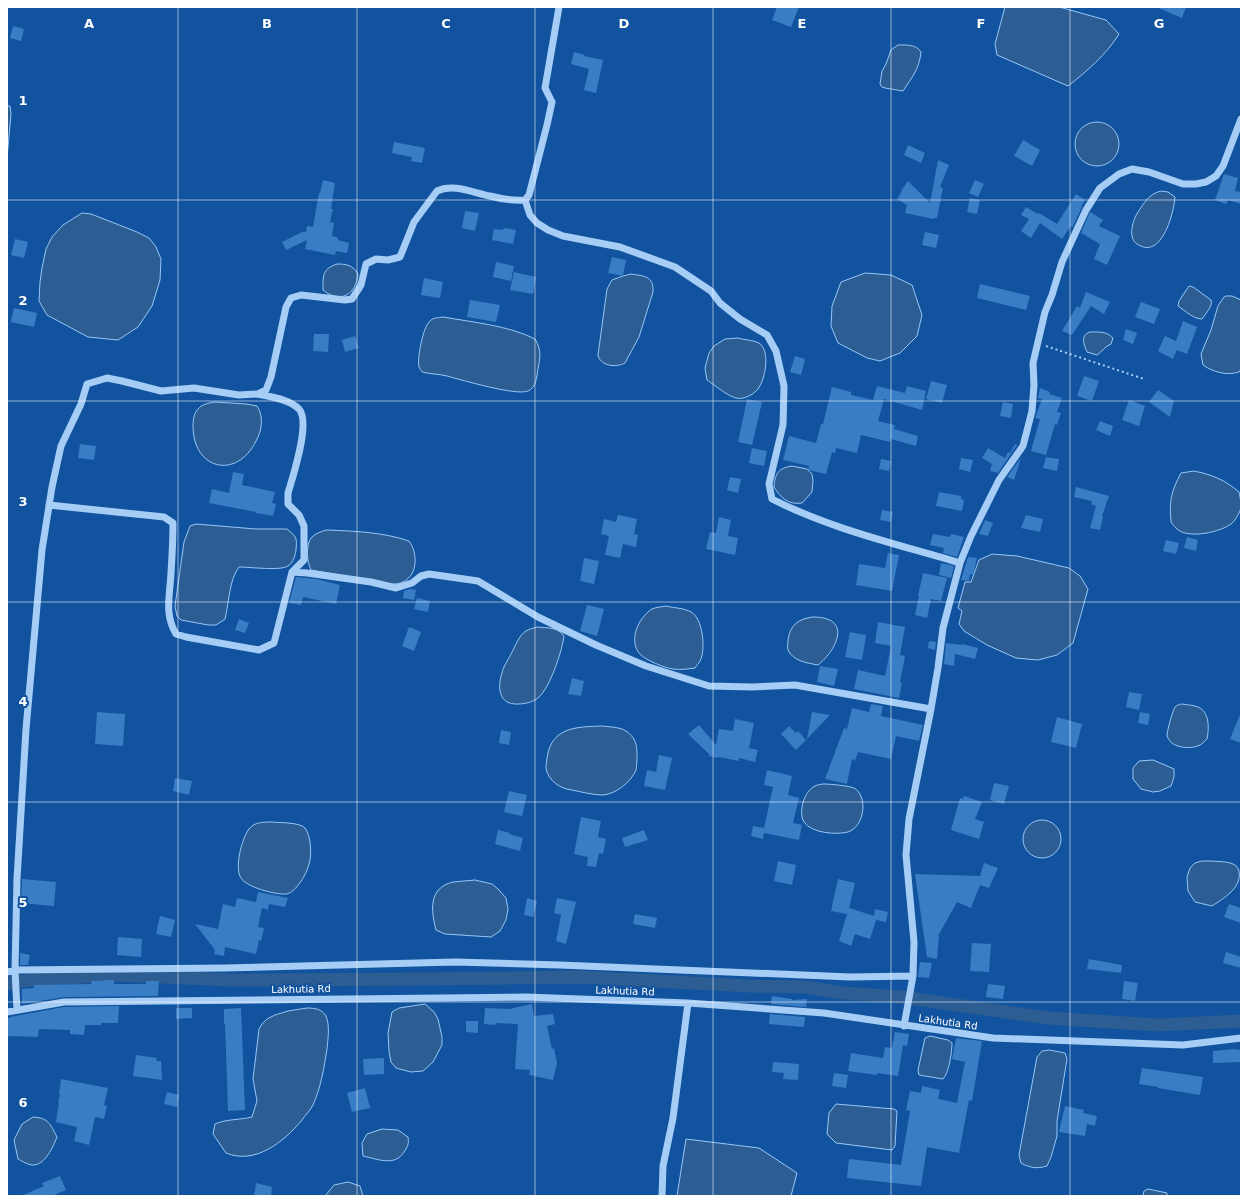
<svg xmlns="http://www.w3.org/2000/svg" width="1248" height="1203" font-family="'DejaVu Sans',sans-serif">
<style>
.water{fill:#2c5d93;stroke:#98c8f8}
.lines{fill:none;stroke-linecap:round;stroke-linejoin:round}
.canal{stroke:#2c5d93;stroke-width:13}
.building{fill:#397dc5}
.path{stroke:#a6cdf5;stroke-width:2;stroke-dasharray:2 3;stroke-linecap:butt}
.minor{stroke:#a6cdf5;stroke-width:7}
.grid{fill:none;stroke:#fff;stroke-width:1;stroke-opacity:0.55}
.labels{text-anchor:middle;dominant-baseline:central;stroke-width:4;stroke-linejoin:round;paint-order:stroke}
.street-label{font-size:10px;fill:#fff;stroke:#11539e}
.grid-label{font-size:13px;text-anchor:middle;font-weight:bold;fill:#fff;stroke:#11539e;stroke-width:4;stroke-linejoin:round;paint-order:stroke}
</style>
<rect width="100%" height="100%" fill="#11539e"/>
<path class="water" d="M1005,7H1059L1106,20L1119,34C1106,55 1087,71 1068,86L997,55L995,44Z
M898,45C906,45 916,44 921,52C919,70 912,77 903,91L885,88L882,87L880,84L882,71L886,64L891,50Z
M7,106H10L11,114L7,158Z
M1075 144a22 22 0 1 1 44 0a22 22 0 1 1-44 0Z
M1161,191L1168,192L1175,197C1174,211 1166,240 1153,246C1149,248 1145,248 1141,246C1125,241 1133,218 1140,209C1146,200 1150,194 1161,191Z
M82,213L91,214L137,232L149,238L156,247L161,259L160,280L152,306L138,327L118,340L88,337L47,315L39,301L40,282L42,268L46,249L52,237L63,225Z
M337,264C346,264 353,265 358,274C356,295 340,304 323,290C323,276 322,269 337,264Z
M865,273L891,275L912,285L922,315L917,336L900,353L880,361L867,358L838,343L831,326L832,306L841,282Z
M631,274C644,276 654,276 653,292L639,337L625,363C616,368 600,366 598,355L607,289L612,280L623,276Z
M1189,286L1193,287L1211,300C1213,306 1206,313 1202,319C1194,319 1185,311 1178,306L1179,301Z
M1226,296H1232L1241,300V369L1239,372C1227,376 1213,372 1203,365L1201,354L1211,330L1218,306L1224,297Z
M443,317C472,322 510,326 535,339C542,351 540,357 538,369C537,376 536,388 528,391C516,396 462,380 447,376C439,374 430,374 422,372C422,372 419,367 419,367C417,358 423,328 429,322C433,317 438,318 443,317Z
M1090,332C1099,332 1106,331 1113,338L1111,344C1105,346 1102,352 1097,355L1087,352C1084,345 1080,335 1090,332Z
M738,338C744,340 753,340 759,343C771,351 765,380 758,389C753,395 743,400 736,398C726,395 716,386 707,380L705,368L709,353L714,346L725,339Z
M215,402L246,404L257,406C264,416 262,431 256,441C237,480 193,470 193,426C193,420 194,413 198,409C202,404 209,403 215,402Z
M792,466L807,469L812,474L813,481L812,492L802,503C788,505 781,498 774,487C775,474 778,468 792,466Z
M1194,471C1213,475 1225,480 1239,492C1240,497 1242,506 1240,511C1238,515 1235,521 1231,524C1220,532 1192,538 1180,531C1176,529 1173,525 1171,522C1169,501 1171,492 1181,473Z
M196,524L256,529H287C297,537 297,538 296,550C295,556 293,563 288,566C281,571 249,567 239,567C229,580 229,603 225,619L216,625H208L181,620L177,616L175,606L184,542L190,526Z
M326,530C353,531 383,532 409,541C418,553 418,575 403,582C399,584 395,584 391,584L311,570C307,562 305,544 312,537C316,533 321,532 326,530Z
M992,554L1017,556L1069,568L1080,576L1088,589L1073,643L1057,655L1038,660L1016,658L987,645L964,631L959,624L962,611L958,608L965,582H971L979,560Z
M666,606C674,608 684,608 691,612C703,618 706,650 700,661C699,663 696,666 695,668C688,669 680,670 673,669C665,668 645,660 640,654C628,641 638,618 652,609C656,607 662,607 666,606Z
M813,617C852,617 838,649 818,665C807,663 793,661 788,650C787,647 788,643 788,640C790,625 798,619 813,617Z
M537,627C547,628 558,627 564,636C562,651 550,688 538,698C533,702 525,704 518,704C499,705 497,688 502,673C503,667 508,660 511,654C515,647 519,635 526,631C529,629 534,628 537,627Z
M1182,704C1188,705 1193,705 1198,707C1210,712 1209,729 1207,739C1205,741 1202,744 1200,745C1190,750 1169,748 1167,735C1167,732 1173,708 1176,706C1177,705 1182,704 1182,704Z
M602,726C610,727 620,727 626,731C638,739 637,749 637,761C636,764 637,767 636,770C631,782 616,794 603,795C593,795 582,792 572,790C561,789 548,781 546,768C546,764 547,758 548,753C554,726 580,727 602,726Z
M1153,760L1174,769V777L1171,786L1160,791L1153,792L1141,789L1133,779V768L1139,761Z
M824,784C831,784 849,786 854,788C869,797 864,827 848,832C836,835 811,833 804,822C798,812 804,791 815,786C817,785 821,784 824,784Z
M1023 839a19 19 0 1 1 38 0a19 19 0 1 1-38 0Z
M272,822C280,823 299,822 305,828C311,835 312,856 309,864C307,873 296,893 286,894C276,895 246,887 241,878C234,868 242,838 249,829C254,822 264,822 272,822Z
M1202,861C1209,861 1227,861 1233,864C1236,865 1238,868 1239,871C1242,888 1224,898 1212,906L1195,902L1188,891L1187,877L1190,868L1195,863Z
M475,880L492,884L498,889L506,898L508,909L506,920L500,931L491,937L445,934L436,930C431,911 428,888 453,882C460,881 468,881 475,880Z
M425,1004L434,1012L438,1019L442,1037V1045L433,1062L423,1071L411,1072L396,1068L391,1062L389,1051L388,1033L392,1012L399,1008Z
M307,1008C314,1008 322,1009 326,1016C330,1025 328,1039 327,1049C324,1068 321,1087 313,1105C310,1111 305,1115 302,1120C284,1142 255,1165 226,1153L213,1134L215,1124C226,1119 240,1120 252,1117L257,1101L253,1079L257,1046L259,1029L262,1024L267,1019L275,1015L288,1011Z
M930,1036L948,1040L952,1043C952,1052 949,1073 943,1079L919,1075L918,1070L925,1038Z
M1049,1050L1065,1053L1067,1059L1057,1121V1136L1051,1157L1047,1166C1037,1169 1030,1168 1021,1163L1019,1155L1037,1057L1042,1051Z
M836,1104L894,1109L897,1111L895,1146L892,1150L836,1143L827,1134L829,1113Z
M33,1117C49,1118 50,1124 57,1137C53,1147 45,1165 33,1165C28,1165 22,1161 18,1159L14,1140L22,1124Z
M382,1129L398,1130L408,1137C409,1144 408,1146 404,1152C395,1167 377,1159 363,1156L362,1143L367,1134Z
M686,1139L759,1148L797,1173L791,1196H677Z
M348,1182L360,1186L363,1196H325L334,1185Z
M1148,1189L1167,1193V1196H1143L1144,1191Z"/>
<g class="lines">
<path class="canal" d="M7,984L29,980L116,975L232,980L428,979L580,977L749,986L805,987L843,993L901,997L1048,1018L1158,1025L1241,1021"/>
</g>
<path class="building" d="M777,7H799L791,27L772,20Z
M1156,7H1186L1182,18Z
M13,26L24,29L21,41L10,38Z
M574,52L585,55L584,56L603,60L596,93L584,90L589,69L571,64Z
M1023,140L1040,150L1032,166L1014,156Z
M394,142L425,148L422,163L411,161L412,157L392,153Z
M908,145L925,153L921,163L904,155Z
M938,160L949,165L940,187L943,188L937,218H934V219L905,213L907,205L897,199L902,191H901L908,181L930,203Z
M1224,174L1238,178L1235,191L1241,192V204L1228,200L1226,204L1215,200Z
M323,180L335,183L331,209H333L330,222L334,223L332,236L338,238V240L349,243L347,253L336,251L335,255L305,249L307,240L286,250L282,242L302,232H306L307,226L313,227L319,193H320Z
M975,180L984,184L978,197L969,193Z
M1076,194L1085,200L1081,207H1082L1072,228L1071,226L1062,239L1040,223L1031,238L1021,231L1029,219L1021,215L1026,207L1038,214L1039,213L1057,224Z
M970,198L980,200L977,214L967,212Z
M465,211L479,213L475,231L462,228Z
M1090,212L1103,220L1099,226L1120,236L1107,265L1094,259L1100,244L1081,233Z
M504,228L516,230L513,244L492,240L494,229L503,230Z
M925,232L939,235L936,248L922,245Z
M15,239L28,242L24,258L11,255Z
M612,257L626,260L623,276L608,273Z
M496,262L514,266L511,281L493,277Z
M514,272L536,277L533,294L510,290Z
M424,278L443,282L440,298L421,295Z
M980,284L1030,296L1026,310L977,298Z
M1086,292L1110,302L1104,314L1091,306L1072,335L1062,331L1077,306L1080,308Z
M470,300L500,305L496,322L467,317Z
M1141,302L1160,309L1154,324L1135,317Z
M14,308L37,313L34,327L11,322Z
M1183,321L1197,327L1187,354L1177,350L1173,359L1158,351L1165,336L1176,341Z
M1126,329L1137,333L1133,344L1123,340Z
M314,334H329L328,352L313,351Z
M355,336L359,348L345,352L342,340Z
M795,356L805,359L801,375L790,372Z
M1084,376L1099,381L1092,401L1077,396Z
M931,381L947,385L942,403L926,399Z
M877,386L905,393L907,386L926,391L922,410L884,399L878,421L895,425L894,429L918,436L916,446L891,439L890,442L861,435L857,453L836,448L835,453L832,452L826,474L808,470L809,466L783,460L789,436L816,443L821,424H823L832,387L851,392V395L873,400Z
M1040,388L1050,392L1049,394L1062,398L1057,412L1061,413L1057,425L1055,424L1046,455L1031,451L1040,419L1035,418L1042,399L1038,398Z
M1158,390L1174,401L1170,417L1149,402Z
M747,399L762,402L752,445L738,442Z
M1129,400L1145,406L1139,426L1122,420Z
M1003,402L1013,404L1011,418L1000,416Z
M1100,421L1113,426L1110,436L1096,430Z
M80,444L96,446L94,460L78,458Z
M1015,444L1017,445L998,473L990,471L992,464L982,458L988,448L1005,458L1008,452L1010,453Z
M752,448L767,451L764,466L749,463Z
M1046,457L1059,459L1057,471L1043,468Z
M961,458L973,460L970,472L959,469Z
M1021,458L1014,480L1007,477Z
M881,459L891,461L889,471L879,469Z
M233,472L244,474L242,485L275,492L272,503L276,504L273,516L256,513V512L209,503L212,489L229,493Z
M730,477L741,479L738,493L727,490Z
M1076,487L1109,496L1102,516L1103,517L1100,530L1090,528L1096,506L1091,504L1092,501L1074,497Z
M939,492L961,496V499L964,500L962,511L936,506Z
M882,510L893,512L891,522L880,520Z
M618,515L637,519L634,534L638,535L636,547L623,544L620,558L605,555L609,536L601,534L604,519L616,522Z
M1026,515L1043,519L1040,532L1021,528Z
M719,517L731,520L728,536L738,538L735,555L706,549L710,532L716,533Z
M985,520L993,523L988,536L979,534Z
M933,534L950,537L951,534L964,537L957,557L943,553L944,548L930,545Z
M1187,537L1198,540L1196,551L1184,548Z
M1166,540L1179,543L1176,554L1163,551Z
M888,553L899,555L892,591L856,585L859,564L885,568Z
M968,557L977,558L973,575L970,574L969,581L961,580Z
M584,558L599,561L594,584L580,581Z
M941,563L954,566L951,578L939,575Z
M923,573L947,578L941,601L931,599L927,618L915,615L919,596H918Z
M296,577L316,579L340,585L336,604L303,597L301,605L289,603Z
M410,589L416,590L414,600L403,598L404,591Z
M417,598L430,601L428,612L414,609Z
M587,605L604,609L597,636L580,631Z
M239,619L249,623L245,633L235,630Z
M878,622L905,627L900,655L905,656L900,682L902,683L899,698L854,689L858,670L885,676L891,646L875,643Z
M409,627L421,632L414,651L402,646Z
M850,632L866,635L862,660L845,657Z
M929,641L936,642L935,650L928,648Z
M946,643L962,645V644L978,648L975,659L955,654L954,666L944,664Z
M820,666L838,669L834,686L817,682Z
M572,678L584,681L581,696L568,694Z
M1129,692L1142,694L1139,710L1126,707Z
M871,704L883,706L881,716L923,725L919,741L896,736L891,759L858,752L855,761L852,759L847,784L825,779L844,728L847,729L852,708L869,712Z
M97,712L125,714L123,746L95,744Z
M812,712L830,715L807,739Z
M1140,712L1150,714L1148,725L1138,723Z
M1241,712V743L1230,739Z
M1057,717L1082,724L1076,748L1051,742Z
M735,719L754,723L749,748L758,750L755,762L739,758V761L718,757V758L709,756V754L688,734L699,725L716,745L719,729L733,731Z
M789,726L796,733L798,731L806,740L796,750L781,734Z
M501,730L511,732L509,745L499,743Z
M659,755L672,758L665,790L644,786L647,770L656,772Z
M767,770L792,776L788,795L799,798L793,823L802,825L799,840L764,833L763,839L751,836L753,826L764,828L773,787L764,785Z
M175,778L192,781L189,795L173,791Z
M994,783L1009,786L1004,804L990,800Z
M509,791L527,795L522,816L504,812Z
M964,796L982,802L975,819L984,822L979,839L951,830L960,798L963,799Z
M581,817L601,821L598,837L606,839L603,854L599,853L596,867L587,866L588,857L574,854Z
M498,830L510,833L509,834L523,838L520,851L495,844Z
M644,830L648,840L625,847L622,838Z
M778,861L796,865L792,885L774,881Z
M984,863L998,868L989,888L980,885L971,908L957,902L938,936H939L937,959L927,957L915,874L980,876Z
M22,879L56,882L54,906L21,903Z
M838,879L855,883L849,908L874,916L875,909L888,912L886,922L876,920L870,939L855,934L851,946L839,941L847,914L831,911Z
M258,892L288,898L285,907L269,904L268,910L262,908L258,927L264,928L261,941L259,940L256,954L225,947L224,956L214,954L215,950L195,924L218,929L223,904L235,907L237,898L256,902Z
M527,898L537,901L533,917L524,915Z
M557,898L576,902L566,944L556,941L561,915L554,913Z
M1229,904L1241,908V923L1224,917Z
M635,914L657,918L655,928L633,924Z
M160,916L175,920L171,937L156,934Z
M118,937L142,939L141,957L117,955Z
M972,943L991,944L989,972L970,971Z
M1226,952L1241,957V968L1223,963Z
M20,953L30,955L28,965H20Z
M1089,959L1122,965L1121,973L1087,969Z
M920,962L932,963L929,978L918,977Z
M104,980H114V984H146V981H159L158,996L64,997L22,1004V989L34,988V985L91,984L92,981H104Z
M1124,981L1138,983L1135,1001L1122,999Z
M988,984L1005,986L1003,999L986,997Z
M772,996L792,999V1000L807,999L806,1007L771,1004Z
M532,1004L534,1016L553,1014L555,1024L547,1026L552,1049L554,1048L557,1063L553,1080L529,1075L530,1070L515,1069L518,1024L496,1023L495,1025L484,1024L485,1008L509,1009Z
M119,1006L118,1023H101V1025H85L84,1035L70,1034V1030L39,1029L38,1037L7,1036V1018H10V1017L64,1007Z
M176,1008H192V1018L176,1019Z
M241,1008L245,1110L228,1111L225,1024H224V1009Z
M770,1014L805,1017L804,1027L769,1024Z
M466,1021H478V1033L466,1032Z
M895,1032L909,1034L907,1046L903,1045L898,1076L877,1073V1075L848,1071L851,1053L883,1058L885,1047L892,1048Z
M956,1038L982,1041L972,1101L969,1100L959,1153L927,1147L921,1186L847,1178L849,1159L901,1165L910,1111L906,1110L910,1091L921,1093L922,1086L940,1090L938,1099L957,1103L965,1062L952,1059Z
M1234,1049L1241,1050V1062L1213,1063V1051Z
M136,1055L157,1058L156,1061H161L162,1080L133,1076Z
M384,1058V1074L364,1075L363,1059Z
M773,1062L799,1064L798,1080L783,1079L784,1073L772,1072Z
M1142,1068L1203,1077L1200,1095L1158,1088V1087L1139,1084Z
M834,1073L848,1075L846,1088L832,1086Z
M61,1079L108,1088L104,1105L107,1106L104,1119L95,1117L89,1145L74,1141L77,1127L56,1122L59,1103L58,1102L60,1094L59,1093Z
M365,1088L370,1108L352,1112L347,1093Z
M167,1092L179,1095L177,1107L164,1104Z
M1065,1106L1084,1110L1083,1113L1097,1116L1095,1126L1087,1124L1085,1136L1059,1132Z
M60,1176L66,1190L52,1196H21L44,1186L42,1183Z
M256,1183L272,1187L271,1196H254Z"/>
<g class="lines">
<path class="path" d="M1046,346L1144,379"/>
<path class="minor" d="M525,200L530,215L537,223L548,230L563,236L620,247L675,267L711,291L720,303L740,319L767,335L776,351L784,386L783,425L769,484L772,499C831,529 897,544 960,563
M258,394C271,397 289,399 299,409C311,422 293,476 288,493V504L299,515L304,526V560L292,572
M49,505L164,517L173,523C173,540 172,557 171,573C170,595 164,614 176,634L186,637L259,650L274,643L292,572L307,573L371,582L396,588L412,583L421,576L429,574L478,581L538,617L596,645L646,666L709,686L752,687L795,685L931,709
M7,972L15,970L225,968L455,962L560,965L850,977L913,976
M17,1010L15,970L17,879L26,729L42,550L52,487L61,446L81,404L87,384L107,378L122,381L161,391L194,388L239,395L258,394L266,390L271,377L286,307L291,298L301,295L345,300L352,299L361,285L366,264L376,259L388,260L400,257L414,222L437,191C453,183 474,193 490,196C502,199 513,201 525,200L529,195L547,125L552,102L545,88L559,7
M7,1012L64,1002L526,997L688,1003L824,1013L993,1038L1183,1045L1241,1038
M904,1026L913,976L914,942L906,855L909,819L931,709L938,668L943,628L960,563L971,536L999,480L1023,446L1032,411L1034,385L1033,363L1045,312L1052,295L1062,262L1086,210L1100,188L1119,174L1132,169L1149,172L1183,184H1196L1206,182L1216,176L1223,166L1241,119
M662,1196L663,1166L673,1118L688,1003"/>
</g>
<path class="grid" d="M178,7V1196M357,7V1196M535,7V1196M713,7V1196M891,7V1196M1070,7V1196M7,200H1241M7,401H1241M7,602H1241M7,802H1241M7,1002H1241"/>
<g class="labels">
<g class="street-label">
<text transform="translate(301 989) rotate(-1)">Lakhutia Rd</text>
<text transform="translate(625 991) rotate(2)">Lakhutia Rd</text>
<text transform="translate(948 1022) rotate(8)">Lakhutia Rd</text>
</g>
</g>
<g class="grid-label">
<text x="89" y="28">A</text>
<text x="267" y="28">B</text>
<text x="446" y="28">C</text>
<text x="624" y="28">D</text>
<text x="802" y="28">E</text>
<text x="981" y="28">F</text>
<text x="1159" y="28">G</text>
<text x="23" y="105">1</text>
<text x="23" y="305">2</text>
<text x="23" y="506">3</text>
<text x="23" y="706">4</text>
<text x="23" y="907">5</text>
<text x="23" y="1107">6</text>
</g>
<rect width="1248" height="1203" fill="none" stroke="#ffffff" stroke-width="16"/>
</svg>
